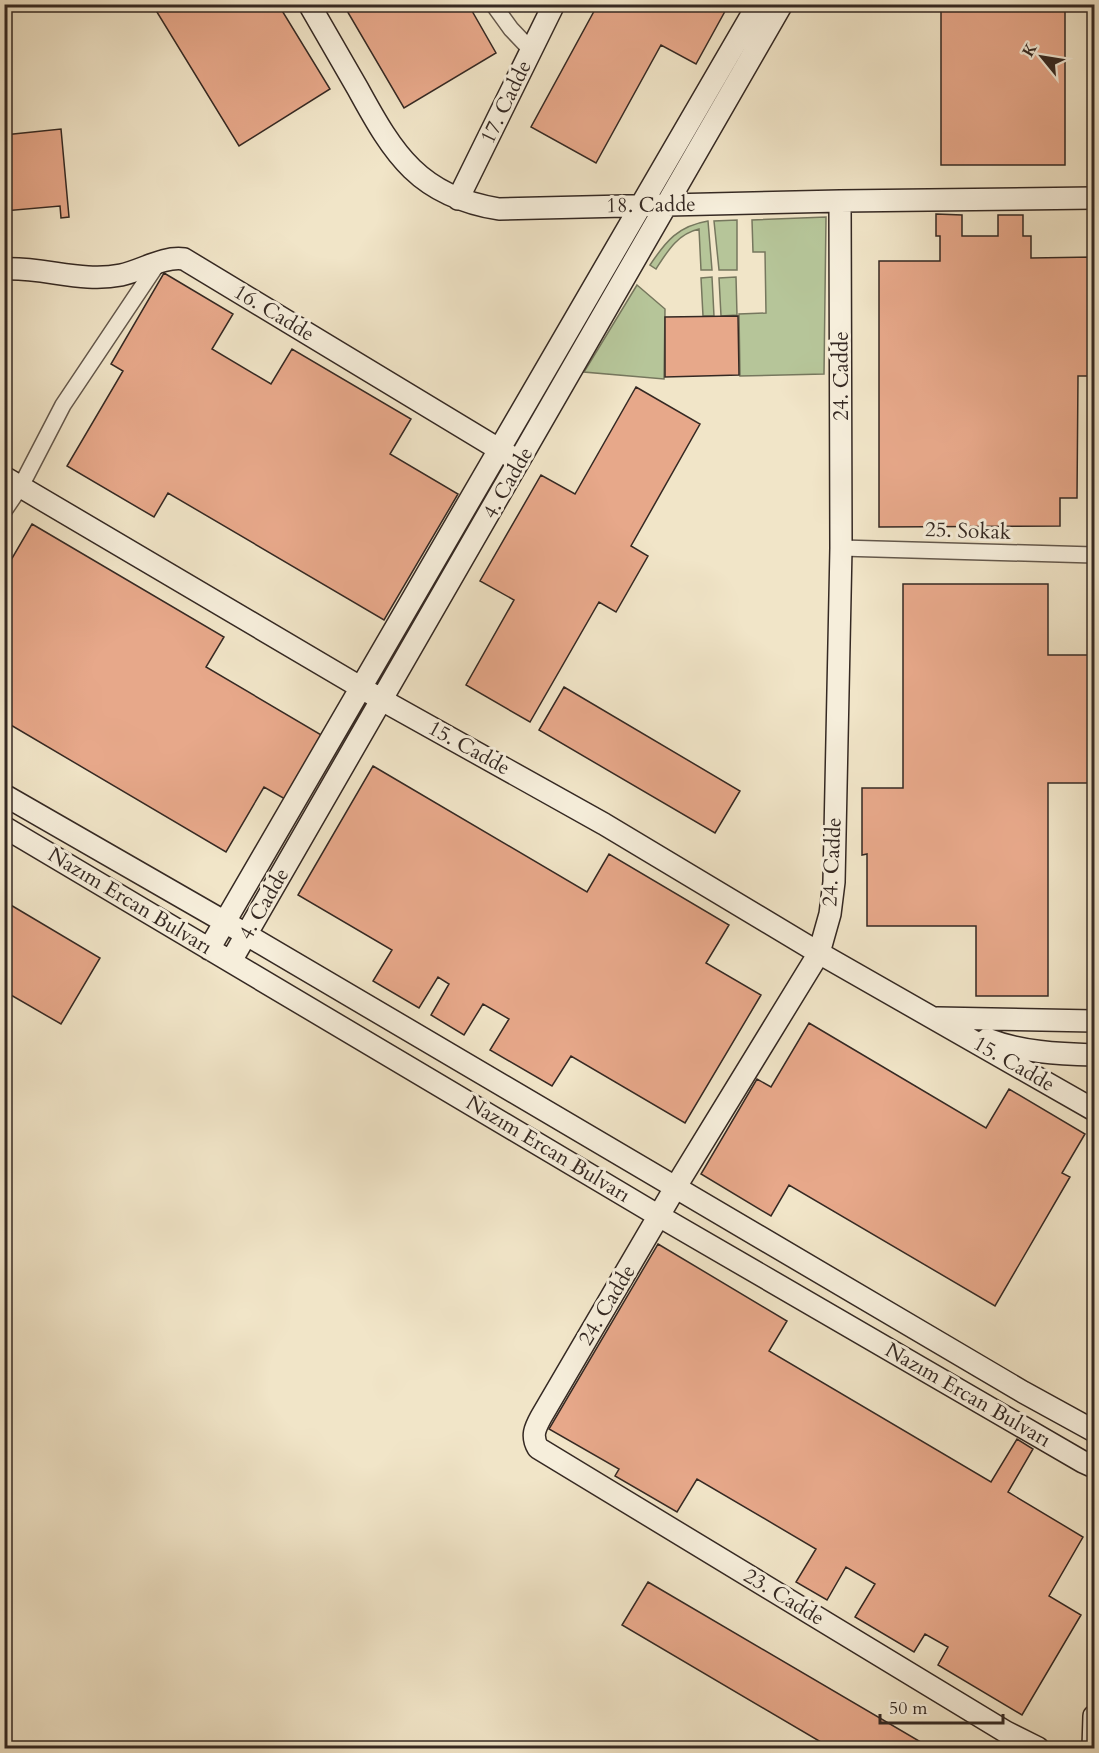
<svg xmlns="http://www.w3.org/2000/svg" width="1099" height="1753" font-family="Cardo,serif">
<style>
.green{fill:#b6c599;stroke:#76775e;stroke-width:1.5}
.building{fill:#e7a88a;stroke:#352923;stroke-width:1.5}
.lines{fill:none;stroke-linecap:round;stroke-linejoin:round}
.street-casing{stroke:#64584c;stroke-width:18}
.secondary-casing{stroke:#352923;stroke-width:24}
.street{stroke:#f6eedb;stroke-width:15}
.secondary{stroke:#f6eedb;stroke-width:21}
.labels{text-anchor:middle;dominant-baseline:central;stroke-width:6;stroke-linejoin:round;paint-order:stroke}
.street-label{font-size:21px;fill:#352923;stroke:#f6eedb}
</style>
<rect width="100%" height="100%" fill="#f1e5c8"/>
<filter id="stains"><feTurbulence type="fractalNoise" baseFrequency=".00333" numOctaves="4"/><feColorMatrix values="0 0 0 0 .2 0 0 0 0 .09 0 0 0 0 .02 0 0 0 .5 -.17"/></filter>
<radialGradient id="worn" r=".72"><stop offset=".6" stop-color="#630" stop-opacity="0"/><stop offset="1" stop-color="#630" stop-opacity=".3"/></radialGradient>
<path class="green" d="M826,217L824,374L740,376L739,314L766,313L765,252H753L752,220Z
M737,220V270H719L714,221Z
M708,221L712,270H701L699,229C677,234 667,252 656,269L650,265C666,241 678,226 708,221Z
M712,277L714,316H703L701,278Z
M736,277L737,315L721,316L719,278Z
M637,285L665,309L664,379L584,372Z"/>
<path class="building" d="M152,4H278L330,89L239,146Z
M343,4H468L496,53L404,108Z
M598,4H729L696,64L661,45L596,163L531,127Z
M941,4H1065V165H941Z
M61,129L69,217L61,218L60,206L4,211V135Z
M936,214L962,215V236H998V215H1023V236H1031V258L1094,257V376H1078L1077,498H1060V526L879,527V261H940V236H936Z
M164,273L233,314L212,349L271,384L292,349L411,419L390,454L458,494L384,620L168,493L154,517L67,466L123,371L111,364Z
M738,316L739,375L665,377V317Z
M636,387L700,424L631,546L648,556L616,612L599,602L530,722L466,685L514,600L480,581L541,475L575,494Z
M32,524L224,637L206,667L323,736L285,799L264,787L226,852L4,721V572Z
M903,584H1048V655H1091V783H1048V996H976V926H867V854L862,855V788H903Z
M564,687L740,791L715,833L539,730Z
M373,766L587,892L609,854L729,925L706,963L761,995L685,1123L571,1056L552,1086L490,1050L509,1019L483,1004L464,1035L431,1015L449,984L438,977L419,1008L373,981L392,950L298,895Z
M4,901L100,958L61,1024L4,991Z
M809,1023L986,1128L1009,1089L1085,1134L1062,1173L1070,1177L995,1306L789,1185L771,1216L701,1174L757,1079L771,1087Z
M658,1244L787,1321L769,1351L991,1482L1017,1439L1033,1449L1008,1492L1083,1537L1049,1596L1081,1615L1022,1715L938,1665L948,1647L925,1634L914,1652L855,1617L875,1584L846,1567L827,1600L796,1582L816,1549L697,1479L677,1512L615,1476L619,1469L549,1429Z
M648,1582L931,1748H831L622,1625Z"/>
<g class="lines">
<g class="street-casing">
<path id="street" d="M493,4L511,29L531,50
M4,511L21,486L63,405L158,263
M841,548L1094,555"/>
</g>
<g class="secondary-casing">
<path id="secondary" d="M309,4C326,33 342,61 358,89C394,155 419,196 499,209L840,201L1094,198
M458,199L554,4
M840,201L841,548L834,882L830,914L819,953L675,1188L541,1417C535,1428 531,1436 538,1448L1006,1732L1038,1748
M4,269C44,267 82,283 121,275C141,271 163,256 184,259L510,456
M4,477L382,700L604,824L819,953L1094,1110
M4,795L225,922L1023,1392L1094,1431
M4,827L659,1216L1083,1462L1094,1467
M209,949L758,4
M231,961L782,4
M937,1018L1094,1021
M987,1039C1021,1052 1058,1054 1094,1055
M1093,1748L1094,1716"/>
</g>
<use href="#street" class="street"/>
<use href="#secondary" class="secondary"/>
</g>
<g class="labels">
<g class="street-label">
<text transform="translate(506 102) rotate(-64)">17. Cadde</text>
<text transform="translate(651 205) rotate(-1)">18. Cadde</text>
<text transform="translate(274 313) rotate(31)">16. Cadde</text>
<text transform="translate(841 376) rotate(-90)">24. Cadde</text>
<text transform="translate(508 483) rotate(-60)">4. Cadde</text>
<text transform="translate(968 531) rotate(2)">25. Sokak</text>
<text transform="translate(469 748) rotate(29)">15. Cadde</text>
<text transform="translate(832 862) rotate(-87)">24. Cadde</text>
<text transform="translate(130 901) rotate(31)">Nazım Ercan Bulvarı</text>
<text transform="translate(264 904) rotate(-60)">4. Cadde</text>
<text transform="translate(1014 1064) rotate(30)">15. Cadde</text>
<text transform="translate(548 1149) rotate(31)">Nazım Ercan Bulvarı</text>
<text transform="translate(607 1305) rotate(-59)">24. Cadde</text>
<text transform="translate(968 1395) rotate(30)">Nazım Ercan Bulvarı</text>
<text transform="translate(784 1597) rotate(31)">23. Cadde</text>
</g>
</g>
<rect width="1099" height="1753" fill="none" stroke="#f1e5c8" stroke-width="24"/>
<rect x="6" y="6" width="1087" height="1741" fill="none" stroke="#352923" stroke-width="3"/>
<rect x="12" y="12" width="1075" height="1729" fill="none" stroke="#352923" stroke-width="1.5"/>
<g transform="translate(1042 57) rotate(300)" stroke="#f6eedb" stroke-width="4.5" paint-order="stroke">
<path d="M0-4.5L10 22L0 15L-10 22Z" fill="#352923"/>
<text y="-9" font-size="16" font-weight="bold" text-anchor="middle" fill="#352923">K</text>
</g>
<path d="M880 1714v9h123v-9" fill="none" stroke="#352923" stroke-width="3"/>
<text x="889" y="1714" font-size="18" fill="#352923" stroke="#f6eedb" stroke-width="4.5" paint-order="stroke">50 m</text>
<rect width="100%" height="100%" filter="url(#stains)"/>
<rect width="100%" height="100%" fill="url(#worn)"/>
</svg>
